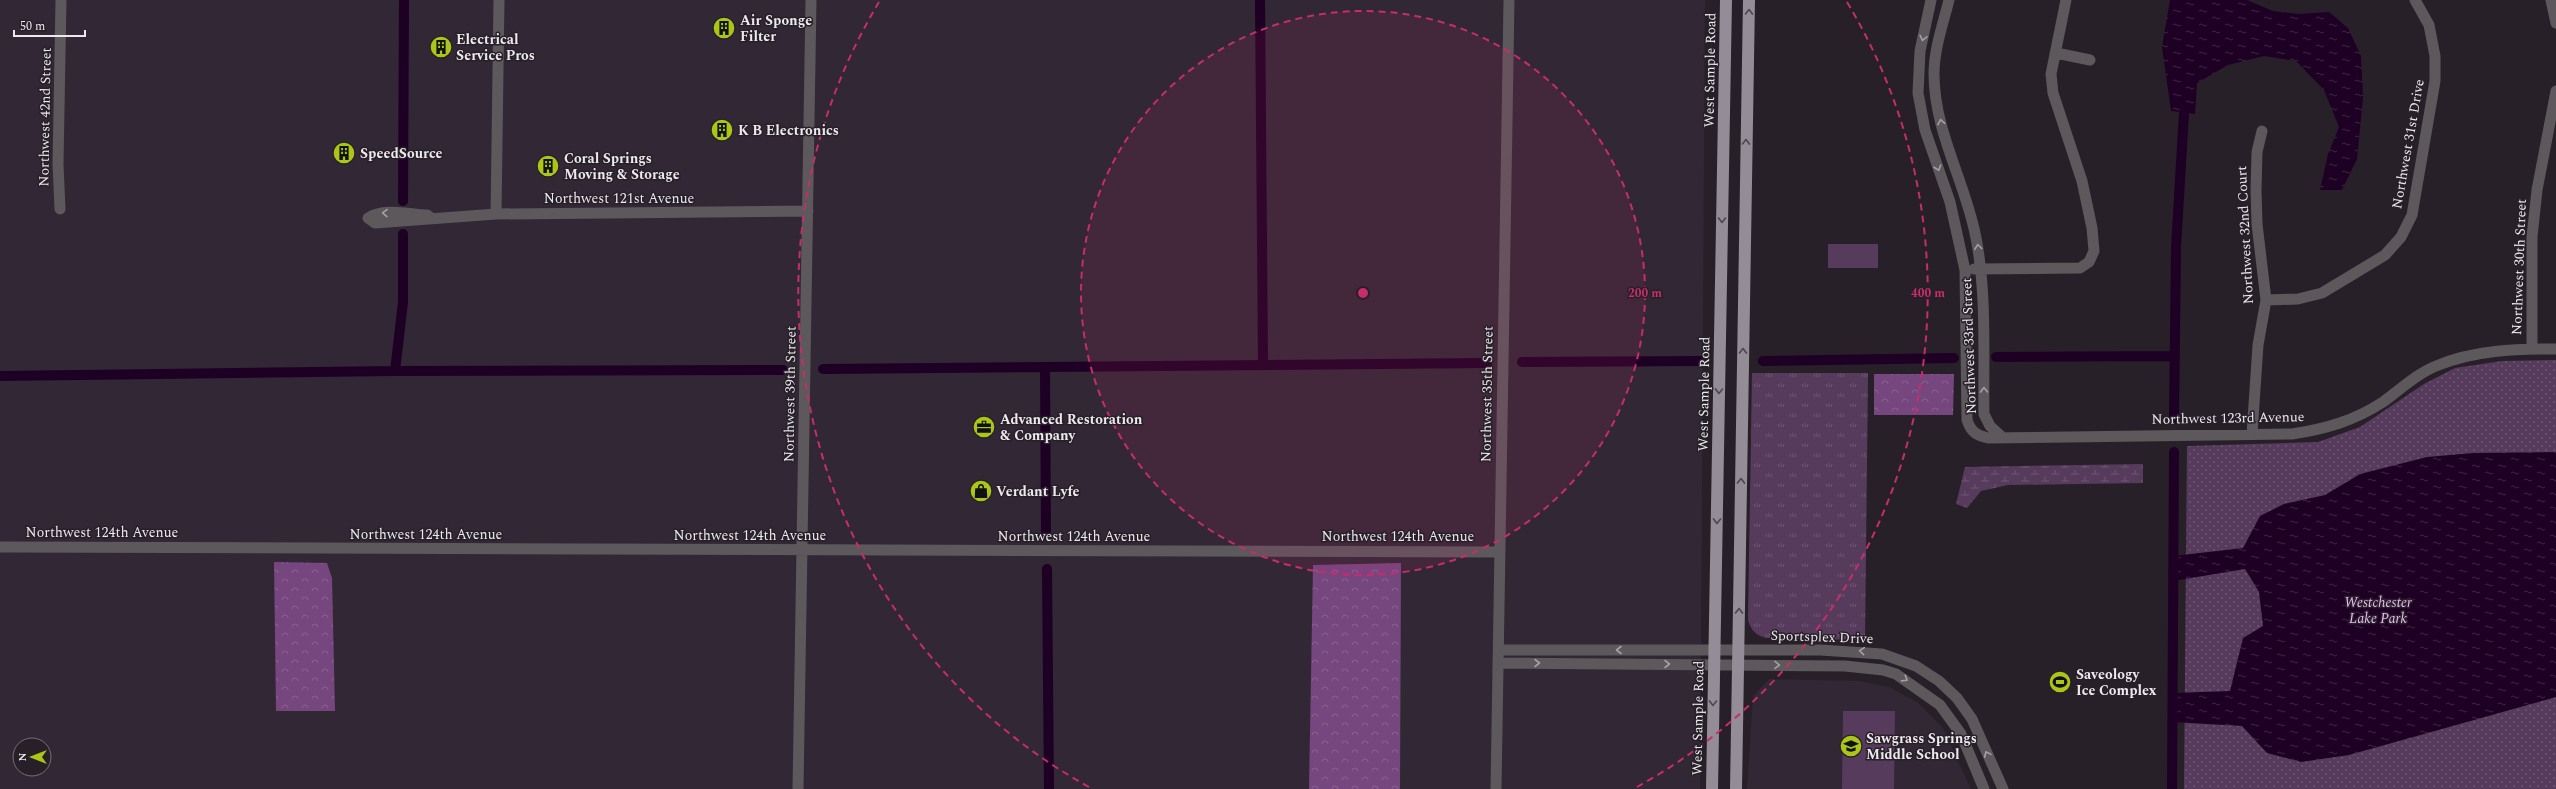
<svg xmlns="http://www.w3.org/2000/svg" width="2556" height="789" font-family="Spectral,serif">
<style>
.built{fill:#322735;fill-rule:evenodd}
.grass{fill:url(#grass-tufts)}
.forest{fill:url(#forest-crowns)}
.wetland{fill:url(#wetland-marsh)}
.park{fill:url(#park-dots)}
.garden{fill:#573b5c}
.water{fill:url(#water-ripples)}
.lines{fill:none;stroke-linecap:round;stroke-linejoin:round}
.canal{stroke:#1e0024;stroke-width:10}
.minor{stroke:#5c585c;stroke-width:11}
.major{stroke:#948c96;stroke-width:12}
.oneway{stroke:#4d464e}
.oneway2{stroke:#a4a0a5}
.ring{fill:none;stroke:#c62d6a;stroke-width:2;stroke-dasharray:7 5}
.labels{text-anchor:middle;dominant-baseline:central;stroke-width:3;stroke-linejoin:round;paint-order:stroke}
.poi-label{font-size:14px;font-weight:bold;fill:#ede8ee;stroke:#272028;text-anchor:start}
.street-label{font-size:14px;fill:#ede8ee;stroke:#272028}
.park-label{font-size:14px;font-style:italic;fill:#eeb7f9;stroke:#272028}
.centre{fill:#c62d6a;stroke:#272028;stroke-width:2}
.ring-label{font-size:12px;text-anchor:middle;font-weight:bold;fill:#c62d6a;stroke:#272028;stroke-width:3;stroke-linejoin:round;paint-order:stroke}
</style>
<defs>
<pattern id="grass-tufts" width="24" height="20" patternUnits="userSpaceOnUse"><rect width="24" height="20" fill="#573b5c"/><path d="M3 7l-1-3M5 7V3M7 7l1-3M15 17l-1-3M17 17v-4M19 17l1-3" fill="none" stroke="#6f5774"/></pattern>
<pattern id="forest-crowns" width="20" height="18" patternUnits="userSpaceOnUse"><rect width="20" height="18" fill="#76467f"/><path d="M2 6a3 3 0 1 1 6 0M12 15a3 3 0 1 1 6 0" fill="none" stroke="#8a6191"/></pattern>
<pattern id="wetland-marsh" width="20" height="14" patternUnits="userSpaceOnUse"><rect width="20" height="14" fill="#573b5c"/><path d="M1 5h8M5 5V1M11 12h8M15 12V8" fill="none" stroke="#6f5774"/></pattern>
<pattern id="park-dots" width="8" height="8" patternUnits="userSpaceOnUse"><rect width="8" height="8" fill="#573b5c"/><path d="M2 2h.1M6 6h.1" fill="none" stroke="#6f5774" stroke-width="1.8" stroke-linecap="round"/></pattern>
<pattern id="water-ripples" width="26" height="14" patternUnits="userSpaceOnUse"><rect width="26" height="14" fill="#1e0024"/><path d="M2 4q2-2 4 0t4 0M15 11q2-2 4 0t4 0" fill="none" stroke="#3f2544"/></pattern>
</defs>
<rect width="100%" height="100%" fill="#272028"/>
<path class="built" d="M0,0H1705L1700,789H0ZM20,745H44V769H20Z
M1769,679L1859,681L1889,687L1917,702L1943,728L1971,789H1747L1753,696Z"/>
<path class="grass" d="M1752,373H1868L1865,640L1766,638C1756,635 1751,631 1748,620Z"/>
<path class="forest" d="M1874,374H1954L1953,415H1874Z
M274,562L327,563L332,578L335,711H276Z
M1401,563L1400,789H1309L1313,565Z"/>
<path class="wetland" d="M2143,464V483L2008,485L1981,491L1967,508L1956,504L1965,467Z"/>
<path class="park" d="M2556,360V789H2184L2187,446L2318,442L2360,427L2424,384L2455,368L2502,361Z"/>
<path class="garden" d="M1828,244H1878V268H1828Z
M1843,711H1895L1894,789H1842Z"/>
<path class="water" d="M2170,0H2247L2273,11L2299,14L2329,12L2348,28L2361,56L2363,98L2357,159L2342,190H2320L2328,154L2339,127L2324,90L2296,61L2264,56L2228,65L2197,83L2195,114L2171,111L2162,47Z
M2556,452V697L2349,755L2301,762L2267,753L2242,726L2172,722L2173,693L2230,691L2243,638L2263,626L2259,592L2245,569L2173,581V556L2243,548L2260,516L2284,504L2325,495L2360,474L2427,457L2473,453Z"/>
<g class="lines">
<path class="canal" d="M1260,0L1263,364
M403,201L404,0
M1996,357L2174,356
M1763,361L1954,358
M1522,362L1705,361
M1045,367L1046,535
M823,369L1487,363
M395,371L403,302V234
M0,376L395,371L783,370
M2174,419L2176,248L2184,112
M1047,569L1049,789
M2172,789L2174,452"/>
<path class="minor" d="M1931,0L1920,51L1918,93L1925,130L1950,202L1965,270L1967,420C1971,432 1976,435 1988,438L2292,434C2325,429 2354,421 2383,402C2400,390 2416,374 2436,366C2474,350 2515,349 2556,349
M1949,0C1943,24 1934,49 1934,74C1934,132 1966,183 1976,238C1987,295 1983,357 1984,414L1990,426L2002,437
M2551,0L2556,23
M2056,53L2090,60
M60,209L58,164L61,0
M496,214L499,0
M431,218L427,215C409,214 383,208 368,218L375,223L496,214L808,211
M1974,269L2080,268L2089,262L2094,251L2092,228L2082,181L2053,93L2051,74L2066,0
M2266,300L2298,299L2322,293L2385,255L2401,237L2412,215L2435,81V56L2429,25L2415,0
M2532,349V237L2537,190L2556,91
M2252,434L2258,345L2266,300L2257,224L2256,190L2257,152L2262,131
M0,547L1500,552
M1499,650H1820L1882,654L1916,666L1939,681L1957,698L1972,719L2003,789
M1498,663L1845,666L1883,670L1896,674L1940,705L1961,734L1984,789
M798,789L811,0
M1496,789L1509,0"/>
<path class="major" d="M1712,789L1726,0
M1736,789L1749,0"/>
</g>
<defs><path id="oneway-chevron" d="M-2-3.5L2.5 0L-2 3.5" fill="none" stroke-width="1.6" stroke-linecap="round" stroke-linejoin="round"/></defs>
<g class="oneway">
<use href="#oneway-chevron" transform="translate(1749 12) rotate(-89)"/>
<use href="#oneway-chevron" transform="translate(1746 142) rotate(-89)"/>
<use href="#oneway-chevron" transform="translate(1722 220) rotate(91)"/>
<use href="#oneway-chevron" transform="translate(1743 351) rotate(-89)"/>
<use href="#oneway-chevron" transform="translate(1719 391) rotate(91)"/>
<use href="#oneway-chevron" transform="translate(1741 481) rotate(-89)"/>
<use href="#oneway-chevron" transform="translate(1717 521) rotate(91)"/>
<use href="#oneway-chevron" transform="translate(1739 611) rotate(-89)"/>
<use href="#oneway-chevron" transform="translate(1713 703) rotate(91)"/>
</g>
<g class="oneway2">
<use href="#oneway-chevron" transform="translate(1923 38) rotate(103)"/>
<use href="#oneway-chevron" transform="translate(1941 122) rotate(-101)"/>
<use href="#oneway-chevron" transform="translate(1938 168) rotate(71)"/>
<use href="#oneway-chevron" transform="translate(385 213) rotate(-179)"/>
<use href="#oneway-chevron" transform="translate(1978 247) rotate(-98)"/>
<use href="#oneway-chevron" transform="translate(1984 390) rotate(-91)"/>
<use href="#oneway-chevron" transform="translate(1619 650) rotate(-180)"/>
<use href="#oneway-chevron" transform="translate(1862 651) rotate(-175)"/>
<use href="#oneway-chevron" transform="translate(1537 663)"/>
<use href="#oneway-chevron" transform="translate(1667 664)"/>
<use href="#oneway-chevron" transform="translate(1777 665) rotate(1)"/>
<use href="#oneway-chevron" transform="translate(1905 679) rotate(32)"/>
<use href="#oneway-chevron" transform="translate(1987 754) rotate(-114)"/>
</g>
<circle cx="1363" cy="293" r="282" fill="#c62d6a" fill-opacity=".12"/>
<g class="ring">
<circle cx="1363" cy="293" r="282"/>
<path d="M1089 787A565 565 0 0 1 879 2M1847 2A565 565 0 0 1 1637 787"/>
</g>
<defs>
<g id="building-disc" transform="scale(1.15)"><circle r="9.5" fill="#abc616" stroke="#272028"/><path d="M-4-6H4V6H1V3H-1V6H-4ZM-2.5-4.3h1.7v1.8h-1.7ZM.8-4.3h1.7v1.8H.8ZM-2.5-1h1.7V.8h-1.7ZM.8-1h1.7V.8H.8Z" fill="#111"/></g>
<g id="office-disc" transform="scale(1.15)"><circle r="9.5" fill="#abc616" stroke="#272028"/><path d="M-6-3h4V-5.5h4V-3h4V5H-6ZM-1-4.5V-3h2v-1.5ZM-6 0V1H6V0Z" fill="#111"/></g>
<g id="shop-disc" transform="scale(1.15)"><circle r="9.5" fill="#abc616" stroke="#272028"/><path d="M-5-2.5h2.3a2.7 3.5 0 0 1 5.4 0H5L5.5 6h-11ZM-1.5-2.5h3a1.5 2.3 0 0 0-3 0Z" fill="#111"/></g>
<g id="stadium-disc" transform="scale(1.15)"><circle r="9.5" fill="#abc616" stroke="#272028"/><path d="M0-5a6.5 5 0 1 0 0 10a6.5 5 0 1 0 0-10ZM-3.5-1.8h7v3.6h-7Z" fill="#111"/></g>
<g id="school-disc" transform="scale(1.15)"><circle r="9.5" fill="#abc616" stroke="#272028"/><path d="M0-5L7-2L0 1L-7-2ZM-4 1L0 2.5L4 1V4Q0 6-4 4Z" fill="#111"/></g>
</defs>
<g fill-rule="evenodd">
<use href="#building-disc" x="724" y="28"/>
<use href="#building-disc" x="441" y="47"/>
<use href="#building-disc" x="722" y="130"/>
<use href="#building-disc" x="344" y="153"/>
<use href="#building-disc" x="548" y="166"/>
<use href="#office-disc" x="984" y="427"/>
<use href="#shop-disc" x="981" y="491"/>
<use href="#stadium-disc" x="2060" y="682"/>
<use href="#school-disc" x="1851" y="746"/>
</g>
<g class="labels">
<g class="poi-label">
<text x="740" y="20">Air Sponge<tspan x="740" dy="16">Filter</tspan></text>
<text x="456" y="39">Electrical<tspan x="456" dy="16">Service Pros</tspan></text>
<text x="738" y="130">K B Electronics</text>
<text x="360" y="153">SpeedSource</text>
<text x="564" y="158">Coral Springs<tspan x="564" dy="16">Moving &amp; Storage</tspan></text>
<text x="1000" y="419">Advanced Restoration<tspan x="1000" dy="16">&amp; Company</tspan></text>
<text x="996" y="491">Verdant Lyfe</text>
<text x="2076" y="674">Saveology<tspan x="2076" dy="16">Ice Complex</tspan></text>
<text x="1866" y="738">Sawgrass Springs<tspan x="1866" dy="16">Middle School</tspan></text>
</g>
<g class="street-label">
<text transform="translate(1710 70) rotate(-89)">West Sample Road</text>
<text transform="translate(45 117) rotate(-89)">Northwest 42nd Street</text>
<text transform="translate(2408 144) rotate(-80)">Northwest 31st Drive</text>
<text x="619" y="198">Northwest 121st Avenue</text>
<text transform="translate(2245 235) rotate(-93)">Northwest 32nd Court</text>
<text transform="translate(2519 267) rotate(-88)">Northwest 30th Street</text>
<text transform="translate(1969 346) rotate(-92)">Northwest 33rd Street</text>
<text transform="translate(790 394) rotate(-89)">Northwest 39th Street</text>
<text transform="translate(1487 394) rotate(-89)">Northwest 35th Street</text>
<text transform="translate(1704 394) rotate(-89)">West Sample Road</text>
<text transform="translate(2228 418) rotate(-1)">Northwest 123rd Avenue</text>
<text x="102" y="532">Northwest 124th Avenue</text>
<text x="426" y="534">Northwest 124th Avenue</text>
<text x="750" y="535">Northwest 124th Avenue</text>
<text x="1074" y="536">Northwest 124th Avenue</text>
<text x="1398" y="536">Northwest 124th Avenue</text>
<text transform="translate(1822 637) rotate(2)">Sportsplex Drive</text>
<text transform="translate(1698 718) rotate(-89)">West Sample Road</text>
</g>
<g class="park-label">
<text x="2378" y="602">Westchester<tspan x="2378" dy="16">Lake Park</tspan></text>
</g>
</g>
<circle cx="1363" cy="293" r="6" class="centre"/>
<g class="ring-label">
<text x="1645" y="297">200 m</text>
<text x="1928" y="297">400 m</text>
</g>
<g transform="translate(32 757) rotate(270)"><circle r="19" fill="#272028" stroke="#767077"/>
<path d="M0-3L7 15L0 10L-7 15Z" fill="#abc616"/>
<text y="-6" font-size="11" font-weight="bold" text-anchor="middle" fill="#ede8ee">N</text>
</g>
<path d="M14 30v6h71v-6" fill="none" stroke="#ede8ee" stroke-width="2"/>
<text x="20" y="30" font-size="12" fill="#ede8ee" stroke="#272028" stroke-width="3" paint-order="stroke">50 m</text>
</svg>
